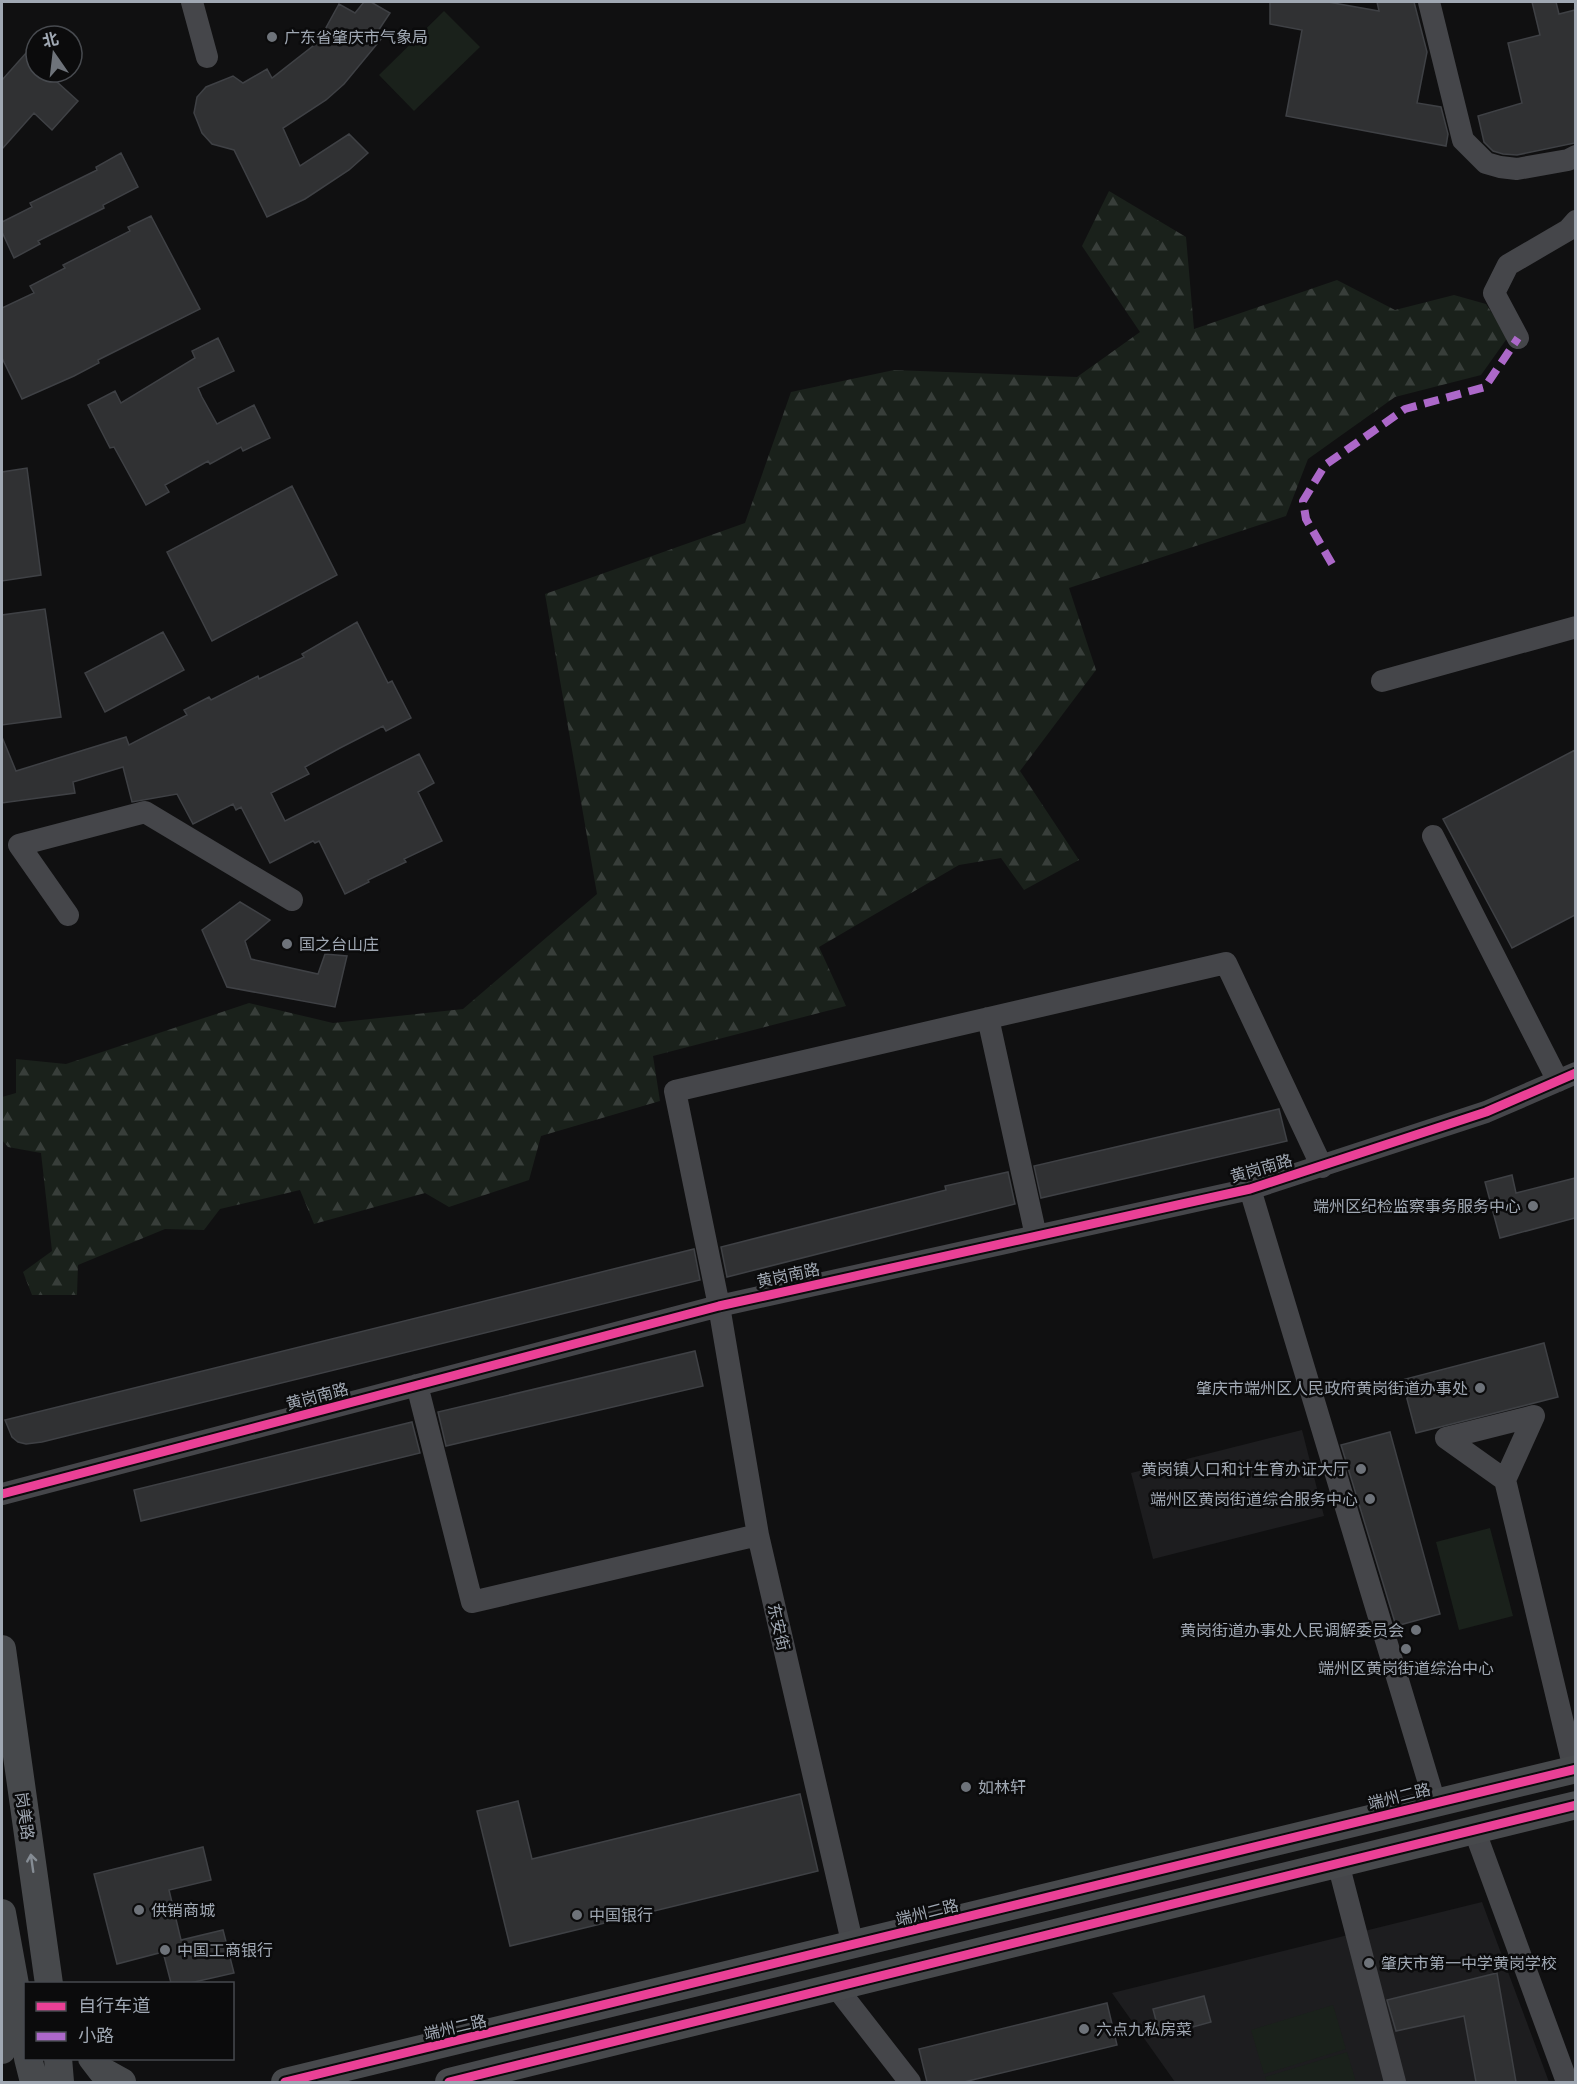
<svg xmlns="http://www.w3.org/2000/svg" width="1577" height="2084" font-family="Quicksand,'Noto Sans SC',sans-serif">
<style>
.built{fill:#1d1d1f}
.forest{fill:url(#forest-firs)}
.pitch{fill:#1a211b}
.building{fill:#303133;stroke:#3f4145;stroke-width:1.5}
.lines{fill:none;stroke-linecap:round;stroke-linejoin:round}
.minor{stroke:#45464a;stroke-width:22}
.major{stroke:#47494c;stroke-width:28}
.quiet{stroke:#ac68c9;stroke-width:8;stroke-dasharray:15 8;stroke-linecap:butt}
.cycleway-casing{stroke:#0b0b0c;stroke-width:13}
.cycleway{stroke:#ea4096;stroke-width:9}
.oneway{stroke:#858c94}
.poi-dot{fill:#6e737a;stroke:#0b0b0c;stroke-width:2}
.labels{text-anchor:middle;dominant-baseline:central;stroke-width:5;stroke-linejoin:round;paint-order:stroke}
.poi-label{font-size:16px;fill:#a0a8b3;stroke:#0b0b0c;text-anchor:start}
.street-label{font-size:16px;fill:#a0a8b3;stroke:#0b0b0c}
</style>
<defs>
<pattern id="forest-firs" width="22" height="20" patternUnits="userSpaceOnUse" patternTransform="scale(1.5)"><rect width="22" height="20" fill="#1a211b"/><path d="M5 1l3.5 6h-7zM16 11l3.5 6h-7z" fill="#383e3a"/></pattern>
</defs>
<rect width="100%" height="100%" fill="#101011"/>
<path class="built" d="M1302,1430L1324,1516L1153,1559L1131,1473Z
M1482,1902L1549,2082H1175L1112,1993Z"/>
<path class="forest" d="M1109,191L1186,237L1194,329L1337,280L1395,310L1454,295L1486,304L1508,337L1481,375L1395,397L1308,459L1286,516L1069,588L1096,670L1020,771L1079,860L1024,890L1001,858L959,865L819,947L846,1006L653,1056L660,1101L541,1136L529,1180L449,1207L425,1193L314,1224L300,1190L220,1209L204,1230L165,1229L78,1265L77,1295H32L23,1272L52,1251L41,1153L8,1147L2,1140V1097L16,1093V1059L66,1064L249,1003L333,1023L463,1009L597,894L545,594L745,523L791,392L894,370L1077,377L1140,332L1082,246Z"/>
<path class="pitch" d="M444,11L480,47L414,111L379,75Z
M1490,1528L1513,1616L1459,1630L1436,1542Z
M1333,2005L1346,2049L1264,2074L1251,2030Z
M1347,2052L1356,2082H1267L1265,2077Z"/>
<path class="building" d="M364,2H371L390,13L378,31L382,38L344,84L326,100L283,128L300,166L349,134L368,153L349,170L305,199L267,217L234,150L212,144L202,133L194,113L197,97L206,87L233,76L243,83L267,69L272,78L318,42L339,4L355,13Z
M1270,2H1328L1379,11L1377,2H1414L1427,52L1417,103L1441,107L1448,134L1446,146L1286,116L1302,30L1270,24Z
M1532,2H1556L1559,14L1575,10V143L1517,155L1503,154L1493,151L1484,142L1478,116L1522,103L1508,43L1540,35Z
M26,53L36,63V72H46L78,101L52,130L34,113L2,149V80Z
M121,153L138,187L103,205L104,208L38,241L40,244L14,258L2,232V222L32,207L30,203L97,170L96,167Z
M151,216L200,309L98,360L99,363L74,376L22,399L2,358V308L34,293L30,286L65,268L63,265L130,231L128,227Z
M218,338L234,371L198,388L202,397L217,424L254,405L270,438L243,451L241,447L210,464L208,461L165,485L169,492L146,505L114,447L110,448L88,405L115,391L121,403L195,358L192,351Z
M27,468L41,575L2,581V472Z
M292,486L337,575L212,641L167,552Z
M45,609L61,717L2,725V615Z
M357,622L388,683L392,681L411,718L386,731L383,726L340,748L305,767L309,774L271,793L285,821L419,754L434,783L418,792L442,841L404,859L406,862L368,880L369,882L345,894L319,841L315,843L313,841L270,863L241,807L236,810L233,804L193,824L177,794L132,802L123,767L73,782L75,793L2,803V737L16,771L126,737L129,745L187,715L184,710L209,697L211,700L258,676L259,679L304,657L302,654Z
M163,632L184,670L105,712L85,673Z
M1575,750V915L1512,948L1443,819Z
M240,902L270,920L245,941L251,959L318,974L325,954L347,956L335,1007L227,987L202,930Z
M1279,1109L1287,1141L1041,1198L1034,1166Z
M1008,1172L1015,1204L727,1277L721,1247L946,1190L945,1186Z
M1512,1175L1516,1193L1575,1178V1218L1500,1238L1485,1182Z
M694,1249L700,1280L42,1442L26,1444L18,1442L12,1437L5,1420Z
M1544,1343L1558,1397L1416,1433L1402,1380Z
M695,1351L703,1386L446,1446L438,1412Z
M412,1422L420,1453L141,1521L134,1490Z
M1390,1432L1440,1614L1396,1626L1341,1445Z
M800,1794L818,1871L510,1946L477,1811L518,1801L532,1859Z
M203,1847L211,1880L169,1890L181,1940L223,1930L234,1973L190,1983H171L163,1952L117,1964L94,1874Z
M1497,1973L1516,2082H1476L1464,2016L1396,2031L1387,2000Z
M1204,1996L1211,2022L1160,2036L1153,2009Z
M1107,2003L1117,2045L964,2082H927L919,2049Z"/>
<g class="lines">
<path class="minor" d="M192,2L207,57
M1429,2L1463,140L1486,163L1500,167L1517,169L1568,160L1576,156
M1518,338L1494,293L1508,265L1568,230L1576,221
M1382,681L1576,627
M1433,836L1558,1081
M68,915L19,845L145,812L292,900
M988,1018L1036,1236
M1250,1189L1435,1803
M417,1385L472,1602L758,1535
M1505,1480L1446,1438L1534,1416L1505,1480L1574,1769
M2,1494L719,1306L1250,1189L1486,1112L1576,1073
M1474,1829L1567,2082
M1338,1863L1395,2082
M853,1946L758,1535L719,1306L675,1091L1226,963L1322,1167
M836,1987L910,2082"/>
<path class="major" d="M2,1649L49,1984
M2,1913L26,2045
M2,2050L13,2004
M28,2058L34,2082
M58,2058L60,2082
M92,2058L102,2071L122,2082
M285,2082L1576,1769
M449,2082L1576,1805"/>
<path class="quiet" d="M1332,564L1306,519L1303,501L1325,465L1405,409L1485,387L1518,338"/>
<g class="cycleway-casing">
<path id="cycleway" d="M2,1494L719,1306L1250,1189L1486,1112L1576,1073
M285,2082L1576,1769
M449,2082L1576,1805"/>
</g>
<use href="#cycleway" class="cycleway"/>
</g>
<defs><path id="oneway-shaft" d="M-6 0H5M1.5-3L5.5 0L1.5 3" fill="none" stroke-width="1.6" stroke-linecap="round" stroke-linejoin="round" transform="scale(1.5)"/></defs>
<use class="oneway" href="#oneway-shaft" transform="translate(32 1863) rotate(-98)"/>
<g class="poi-dot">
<circle cx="272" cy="37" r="6"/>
<circle cx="287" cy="944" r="6"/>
<circle cx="1533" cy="1206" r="6"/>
<circle cx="1480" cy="1388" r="6"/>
<circle cx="1361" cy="1469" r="6"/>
<circle cx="1370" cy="1499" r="6"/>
<circle cx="1416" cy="1630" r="6"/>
<circle cx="1406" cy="1649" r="6"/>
<circle cx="966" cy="1787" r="6"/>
<circle cx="139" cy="1910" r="6"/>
<circle cx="577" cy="1915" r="6"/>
<circle cx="165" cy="1950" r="6"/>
<circle cx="1369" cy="1963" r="6"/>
<circle cx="1084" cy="2029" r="6"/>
</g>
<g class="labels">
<g class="poi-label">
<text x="284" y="37">广东省肇庆市气象局</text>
<text x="299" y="944">国之台山庄</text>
<text x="1521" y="1206" text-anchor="end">端州区纪检监察事务服务中心</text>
<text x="1468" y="1388" text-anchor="end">肇庆市端州区人民政府黄岗街道办事处</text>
<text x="1349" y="1469" text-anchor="end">黄岗镇人口和计生育办证大厅</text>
<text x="1358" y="1499" text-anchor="end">端州区黄岗街道综合服务中心</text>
<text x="1404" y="1630" text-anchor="end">黄岗街道办事处人民调解委员会</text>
<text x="1406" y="1668" text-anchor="middle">端州区黄岗街道综治中心</text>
<text x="978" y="1787">如林轩</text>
<text x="151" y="1910">供销商城</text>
<text x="589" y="1915">中国银行</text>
<text x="177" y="1950">中国工商银行</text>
<text x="1381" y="1963">肇庆市第一中学黄岗学校</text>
<text x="1096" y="2029">六点九私房菜</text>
</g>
<g class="street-label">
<text transform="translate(1261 1168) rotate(-16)">黄岗南路</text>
<text transform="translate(788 1275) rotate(-12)">黄岗南路</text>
<text transform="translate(317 1396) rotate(-15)">黄岗南路</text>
<text transform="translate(779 1627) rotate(77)">东安街</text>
<text transform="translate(1399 1796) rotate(-14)">端州二路</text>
<text transform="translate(25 1816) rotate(82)">岗美路</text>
<text transform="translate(927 1912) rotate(-14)">端州二路</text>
<text transform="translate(455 2027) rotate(-13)">端州二路</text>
</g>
</g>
<rect width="1577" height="2084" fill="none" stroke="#a0a8b3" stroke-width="6"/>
<rect x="24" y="1982" width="210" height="78" fill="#0b0b0c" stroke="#474a4f" stroke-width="1.5"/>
<rect x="36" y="2002" width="30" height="9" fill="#ea4096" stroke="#474a4f" stroke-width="1.5"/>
<text x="78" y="2012" font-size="18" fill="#a0a8b3">自行车道</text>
<rect x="36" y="2032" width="30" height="9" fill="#ac68c9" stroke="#474a4f" stroke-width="1.5"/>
<text x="78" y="2042" font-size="18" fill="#a0a8b3">小路</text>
<g transform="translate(54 54) rotate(346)"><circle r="28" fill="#0b0b0c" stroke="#474a4f" stroke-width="1.5"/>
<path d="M0-4.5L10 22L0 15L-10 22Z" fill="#6e737a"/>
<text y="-9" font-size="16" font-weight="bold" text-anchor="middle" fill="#a0a8b3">北</text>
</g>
</svg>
